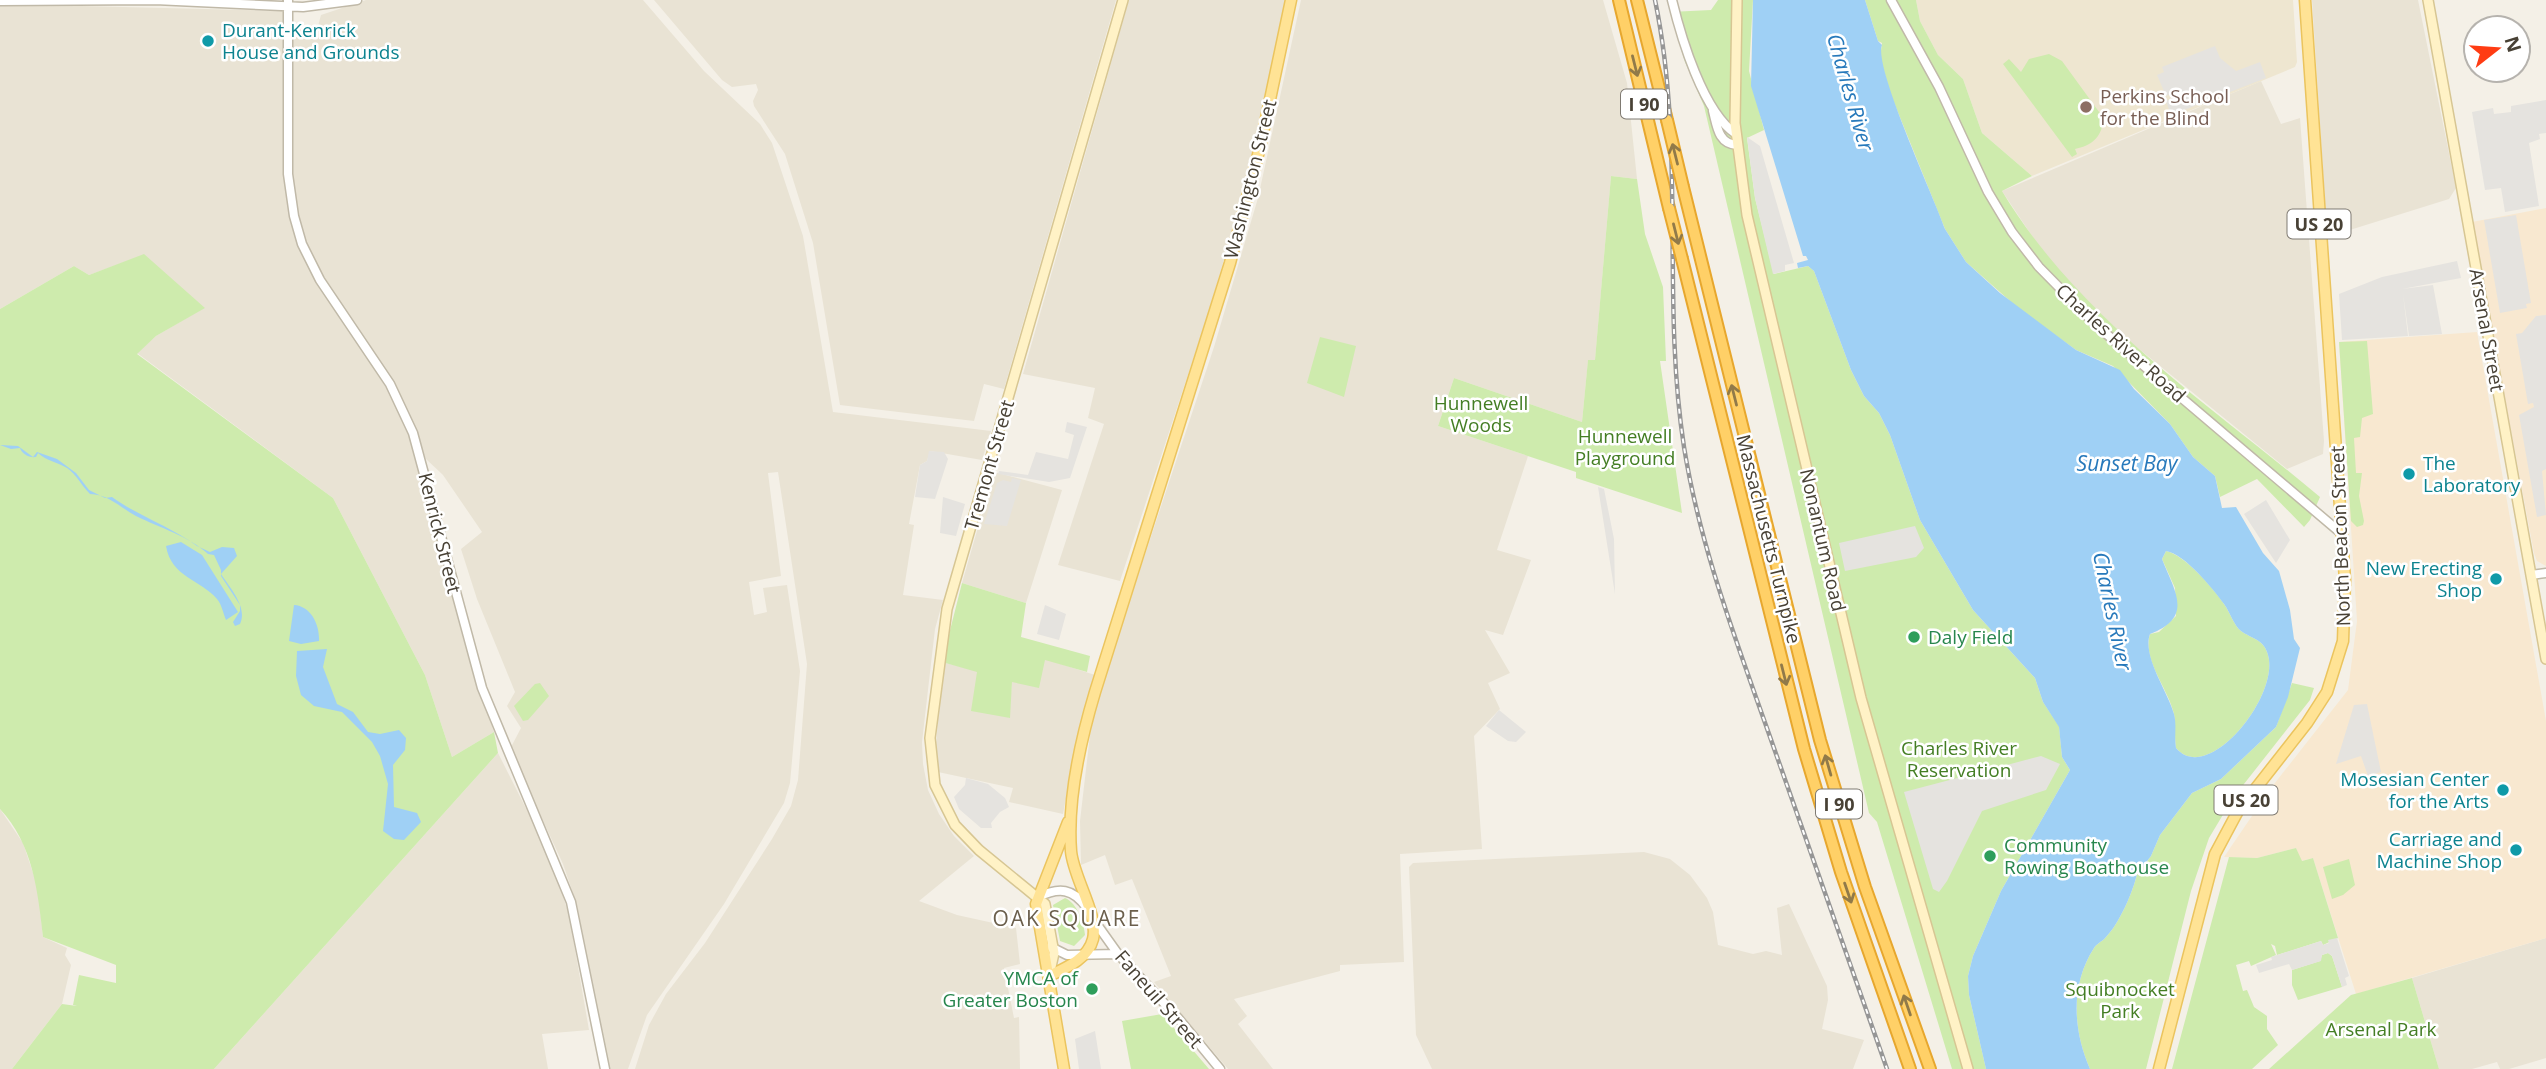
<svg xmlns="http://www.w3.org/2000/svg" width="2546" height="1069" font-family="'Open Sans',sans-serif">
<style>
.residential{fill:#e9e3d4}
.commercial{fill:#f8e8d0}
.education{fill:#eee6d0}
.green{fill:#ceebad}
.parking{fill:#e5e3df}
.water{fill:#9fd0f5;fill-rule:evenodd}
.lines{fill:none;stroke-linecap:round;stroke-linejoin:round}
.tertiary-casing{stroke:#c0b9a8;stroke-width:11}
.secondary-casing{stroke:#d7c693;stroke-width:12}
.primary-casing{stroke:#ebc45e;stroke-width:13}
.motorway-casing{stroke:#e7a72e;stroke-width:14}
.tertiary{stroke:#fff;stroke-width:8}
.secondary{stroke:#fff2c6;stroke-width:9}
.primary{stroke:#ffe395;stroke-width:10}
.motorway{stroke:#ffd067;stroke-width:10}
.rail-casing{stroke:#969696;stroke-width:4.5}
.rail{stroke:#fff;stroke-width:2;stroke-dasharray:5;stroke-linecap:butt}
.motorway-bridge-casing{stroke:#e7a72e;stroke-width:14;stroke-linecap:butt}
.motorway-bridge{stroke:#ffd067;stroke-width:10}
.oneway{stroke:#917a49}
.culture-dot{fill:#0f9aa8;stroke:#fff;stroke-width:2.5}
.education-dot{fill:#8d6e63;stroke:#fff;stroke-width:2.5}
.leisure-dot{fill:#2e9e5b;stroke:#fff;stroke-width:2.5}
.labels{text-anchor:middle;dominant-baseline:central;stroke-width:5;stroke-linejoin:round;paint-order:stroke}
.shield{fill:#fff;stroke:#7f7a72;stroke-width:2}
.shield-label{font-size:18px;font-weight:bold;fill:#484135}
.culture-label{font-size:19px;fill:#0d838f;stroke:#fff;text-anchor:end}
.education-label{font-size:19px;fill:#785e54;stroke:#fff;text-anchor:start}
.street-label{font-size:19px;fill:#484135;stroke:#fff}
.park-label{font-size:19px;fill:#447e24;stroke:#fff}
.leisure-label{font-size:19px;fill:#27864d;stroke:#fff;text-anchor:start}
.water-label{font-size:21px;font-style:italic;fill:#2779bb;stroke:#fff}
.neighbourhood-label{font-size:21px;letter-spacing:2px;fill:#6b5f4c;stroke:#fff}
</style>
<rect width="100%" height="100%" fill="#f4f0e7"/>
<path class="residential" d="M366,0H643L704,71L760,124L772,143L803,236L833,412L991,431L982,460L930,451L927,461L920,465L909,524L914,525L903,595L943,600L935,629L922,742L923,764L928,790L939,814L954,836L974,856L919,901L957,915L1016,928L1020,964L1004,968L1014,1018L1019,1017L1020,1069H635L649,1025L666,994L705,943L772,839L791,806L798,780L807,664L778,472L768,473L781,576L749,582L754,615L767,612L763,588L787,585L800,671L790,783L784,803L724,904L647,1015L628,1069H609L577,905L563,864L510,749L521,728L507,706L515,692L477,599L461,549L482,532L443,475L426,459L395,389L325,282L307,247L292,194L293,30H313L318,26L321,15Z
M654,0H1116L1004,389L984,384L974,421L840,405L813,243L785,154L754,106L753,101L758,90L756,84L732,87L722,80Z
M1129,0H1286L1241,202L1207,317L1120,581L1058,565L1104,424L1088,418L1095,388L1023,374Z
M1301,0H1603L1627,83L1637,179L1611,176L1595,361H1588L1582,422L1454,378L1438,426L1528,456L1497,550L1531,560L1503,635L1485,630L1510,673L1488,683L1500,709L1474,736L1482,849L1400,854L1404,962L1340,965V971L1234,999L1247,1016L1238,1024L1273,1069H1228L1154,982L1171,976L1132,879L1115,885L1105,855L1081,865L1080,821L1091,726L1102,684L1214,347L1258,198Z
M2312,0H2418L2456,188L2449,199L2337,234L2327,232Z
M0,4L284,11L289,206L338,313L392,397L413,443L440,538L463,638L494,732L452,757L425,675L333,498L137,353L156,336L204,308L144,255L89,275L74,266L0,309Z
M2261,81L2281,124L2300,118L2324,441L2323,454L2287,469L2128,340L2078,292L2046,257L2002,191Z
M994,472L1062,490L1026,603L962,583Z
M1045,659L1095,675L1075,750L1063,814L1009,802L1013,788L938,772L936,747L942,662L977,671L1009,718L1012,681Z
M498,753L551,858L569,915L589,1030L542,1034L548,1069H214Z
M0,809L23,843L38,888L43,937L67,948L65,955L71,965L62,1004L12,1069H0Z
M1644,852L1670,859L1690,875L1707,898L1713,912L1718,945L1753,954L1766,951L1782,955L1777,908L1789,904L1827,986L1828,1000L1822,1029L1864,1040L1853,1069H1432L1416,1035L1409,867L1413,863Z
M2546,938V1058L2509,1069H2500L2497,1062L2472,1069H2439L2412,978Z"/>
<path class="commercial" d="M2546,208V566L2537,561L2534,553L2472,222Z
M2477,332L2546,721V938L2356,994L2313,858L2301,861L2296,848L2257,858L2224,857L2271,788L2348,690L2357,621L2339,342Z"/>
<path class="education" d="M1916,0H2293L2297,62L2295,67L2032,176L1982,133L1963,79L1938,55L1920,21Z"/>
<path class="green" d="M1718,0H1753L1749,71L1764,130L1747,138L1755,198L1774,274L1808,266L1814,271L1851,370L1864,396L1879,413L1890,435L1920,520L1973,610L2035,678L2043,702L2059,726L2062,757L2070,770L2001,891L1973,956L1968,976L1969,995L1986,1069H1952L1877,822L1869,813L1704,106L1685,62L1670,12L1711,10Z
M1865,0H1916L1920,21L1938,55L1963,79L1982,133L2032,176L2002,191C2079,319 2208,403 2320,497L2310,520L2304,527L2257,479L2220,497L2215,476L2193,457L2170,424L2113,366L2076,350L2019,309L1966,262L1945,229L1891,95L1880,58L1882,43L1878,41Z
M2049,54L2062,61L2102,116C2105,135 2092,146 2075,149L2077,154L2072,157L2003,64L2009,59L2021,72L2029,59Z
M1611,176L1637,179L1645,234L1663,287L1666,361H1660L1682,513L1576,478V472L1438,426L1454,378L1582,422L1588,360H1595Z
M144,254L205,308L156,336L137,354L333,498L425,675L452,757L494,732L498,753L214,1069H12L62,1004L77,1006L73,1005L79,975L116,983V965L43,937C38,892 33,844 0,809V309L74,266L89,275Z
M1320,337L1356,346L1344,397L1307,383Z
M2367,341L2373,414L2362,418L2360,437L2354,438L2356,473H2362L2359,496L2364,521L2363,525L2357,527L2351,521L2339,342Z
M2166,551C2185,555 2213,588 2224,604C2230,612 2234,626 2241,631C2252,639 2264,639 2268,655C2280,696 2208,786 2176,748C2174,736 2176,725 2174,714C2168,688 2142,660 2150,634L2159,632L2176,616L2175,588L2162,559Z
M962,583L1026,603L1021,637L1090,656L1087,672L1045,660L1039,688L1012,682L1010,718L971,711L977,672L942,662Z
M540,683L549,696L528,720L523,721L514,706L535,684Z
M2292,683L2314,688L2310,700L2233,798L2209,838L2191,891L2146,1069H2090C2073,1030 2070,985 2094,948C2097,943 2102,942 2106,937C2119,924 2133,892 2137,874L2151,856L2160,835L2192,793L2221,779L2276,727Z
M2296,848L2302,861L2313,858L2338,938L2323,945L2321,941L2277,955L2275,946L2271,944L2276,955L2251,966L2249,961L2236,965L2243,991L2247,990L2254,1007L2267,1016V1029L2278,1045L2252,1069H2172L2229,857L2257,858Z
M2349,859L2355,885L2343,895L2332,899L2323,867Z
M1065,898C1077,903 1084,922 1085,935L1074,946L1060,941L1053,905Z
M2328,953L2332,956L2342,987L2298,1000L2292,985V970L2320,961L2322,955Z
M2412,978L2439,1069H2269L2351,995Z
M1162,1014L1209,1069H1131L1122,1021Z"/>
<path class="parking" d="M2215,46L2220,58L2236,71L2260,62L2266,78L2171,115L2166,101L2172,98L2170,94L2166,96L2157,75L2164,72L2162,67Z
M2546,100V133L2539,134L2540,139L2529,143L2539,206L2505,212L2501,188L2485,190L2472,112L2493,108L2494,114L2511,112V106Z
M1747,137L1760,146L1794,263L1785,265V271L1773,274L1755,198Z
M2516,215L2531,303L2526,304L2527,308L2500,313L2484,220Z
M2457,261L2461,278L2402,289L2433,285L2442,334L2409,336L2403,294L2408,336L2342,340L2339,294L2382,277Z
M2546,315V469L2542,471L2546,515L2537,517L2519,415L2534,407L2533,403L2528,404L2516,334L2522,333L2536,316Z
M1067,422L1087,427L1070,478L1049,482L998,474L999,471L1028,475L1036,452L1068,459L1074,435L1065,432Z
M929,451L944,452L948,459L935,499L915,497L920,465L927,461Z
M1012,478L1021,480L1007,526L984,524L997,483L1003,480L1011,482Z
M1598,487L1604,489L1614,539L1615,594Z
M943,497L965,504L956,536L940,533Z
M2266,500L2290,540L2276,563L2244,514Z
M1915,526L1924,548L1916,557L1845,571L1839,543Z
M1045,605L1066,614L1059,640L1037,634Z
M2367,704L2381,772L2368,776L2361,756L2336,764L2354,705Z
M1499,710L1526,732L1516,742L1508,741L1486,726Z
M2041,756L2060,764L2046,790L1982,811L1947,881L1939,892L1933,889L1904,792Z
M966,778L988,784L1005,798L1009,807L1000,812L991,823L992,828H981L959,809L954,797L965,785Z
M2337,938L2349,976L2345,978L2347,985L2342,987L2332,956L2328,953L2322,955L2321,961L2292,970L2289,964L2259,973L2256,965L2272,960L2271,957L2321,941L2323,945L2329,943L2328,940Z
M1095,1031L1101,1069H1079L1075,1039Z"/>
<path class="water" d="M1753,0H1865L1878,41L1882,45C1873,66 1935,199 1945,229L1966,262L2000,293L2076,350L2120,370L2134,389L2170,424L2193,457L2215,476L2222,508L2236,507L2263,553L2279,571L2290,610L2294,639L2300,648L2288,697L2276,727L2221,779L2192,793L2160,835L2151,856L2137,874C2133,892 2119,924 2106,937C2102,942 2097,943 2094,948C2070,985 2073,1030 2090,1069H1986L1969,995L1968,976L1973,956L2001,891L2070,770L2062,757L2059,727L2043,702L2035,678L1973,610L1920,520L1890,435L1879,413L1864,396L1851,370L1814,271L1808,266L1798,268L1797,263L1808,260L1806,256H1803L1751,86ZM2166,551C2185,554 2213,589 2224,604C2230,612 2234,626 2241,631C2252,639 2264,639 2268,655C2280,696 2208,786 2176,748C2174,736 2177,725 2174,714C2167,690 2142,656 2150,634C2194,617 2175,592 2162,559Z
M0,445L18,446L33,457L37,452L57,459L76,473L89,490L105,498L112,497C138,516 170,526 197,546L210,552L222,547L234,548L237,556L221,574C230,588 248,607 240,624L235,626L233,622L240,611V605L221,576V570L214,555L208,554C189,536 160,528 136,516C121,508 108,494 90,494C81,485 77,475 67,468C57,462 47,461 38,453L36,457C29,458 22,454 20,448L11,449Z
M181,542L202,555L238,612L226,620C223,613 222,605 217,599C201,580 171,577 166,546Z
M294,605C311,606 320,625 319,641L301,644L289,641Z
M327,649L323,667L337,704L353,712L368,732L380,734L399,730L406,738L405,750L393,765L394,807L417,813L421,822L404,840L394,839L383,831L388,784L380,756L372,742L342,712L314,706L301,695L296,676L297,651Z"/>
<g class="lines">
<g class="tertiary-casing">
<path id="tertiary" d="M288,0V174L294,216L302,244L320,280L390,384L413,433L482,688L571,902L605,1069
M1672,0C1681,37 1703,112 1736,134
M1891,0L1939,87L1988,192L2012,232L2039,267L2097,326L2342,534
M0,1L155,0L303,7L357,0
M1713,111C1717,126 1718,144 1737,145
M2531,575L2546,573
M1038,897C1059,887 1073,888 1087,908
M1093,919L1118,954L1178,1018L1220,1069
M1051,947L1067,955L1118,954"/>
</g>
<g class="secondary-casing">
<path id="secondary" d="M1737,0L1735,123L1747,215L1861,698L1968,1069
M2428,0L2546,659
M1049,976L1054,953L1045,904L979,850L955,825L935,785L930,738L947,609L1123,0"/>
</g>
<g class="primary-casing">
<path id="primary" d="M1049,976C1066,968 1088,959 1093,939C1099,915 1073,877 1071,851C1067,799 1080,742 1095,692L1230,263L1260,147L1291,0
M1064,1069L1036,904L1068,822
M2159,1069L2215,854L2238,811L2307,723L2327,692L2343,641L2345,580L2305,0"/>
</g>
<g class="motorway-casing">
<path id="motorway" d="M1619,0L1669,208
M1637,0L1667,120
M1683,187L1820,740L1865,887L1930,1069
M1682,259L1804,749L1841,872L1910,1069"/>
</g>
<use href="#tertiary" class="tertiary"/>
<use href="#secondary" class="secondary"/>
<use href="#primary" class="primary"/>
<use href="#motorway" class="motorway"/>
<g class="rail-casing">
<path id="rail" d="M1655,0C1686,149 1661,298 1684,447C1700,547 1736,640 1769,734C1808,846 1848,957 1887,1069"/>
</g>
<use href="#rail" class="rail"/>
<g class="motorway-bridge-casing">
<path id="motorway-bridge" d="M1667,120L1683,187
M1669,208L1682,259"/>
</g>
<use href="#motorway-bridge" class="motorway-bridge"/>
</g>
<defs><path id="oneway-shaft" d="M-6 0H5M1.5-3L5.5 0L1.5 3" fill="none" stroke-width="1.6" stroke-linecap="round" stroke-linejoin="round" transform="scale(1.75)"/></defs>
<g class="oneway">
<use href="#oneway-shaft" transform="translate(1635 66) rotate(76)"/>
<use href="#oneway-shaft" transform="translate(1675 154) rotate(-104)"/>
<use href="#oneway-shaft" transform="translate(1676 234) rotate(76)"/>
<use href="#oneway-shaft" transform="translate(1734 395) rotate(-104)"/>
<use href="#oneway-shaft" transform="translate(1784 675) rotate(76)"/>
<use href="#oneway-shaft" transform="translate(1828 765) rotate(-106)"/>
<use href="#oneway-shaft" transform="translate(1848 893) rotate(71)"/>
<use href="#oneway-shaft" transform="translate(1907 1005) rotate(-109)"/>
</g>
<g class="culture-dot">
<circle cx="208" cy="41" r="7"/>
<circle cx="2409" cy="474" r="7"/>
<circle cx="2496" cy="579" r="7"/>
<circle cx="2503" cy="790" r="7"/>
<circle cx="2516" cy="850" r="7"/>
</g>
<circle class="education-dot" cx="2086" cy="107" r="7"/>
<g class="leisure-dot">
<circle cx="1914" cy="637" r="7"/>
<circle cx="1990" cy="856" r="7"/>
<circle cx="1092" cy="989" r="7"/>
</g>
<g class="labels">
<g class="shield">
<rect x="1621" y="89.5" width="46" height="29" rx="5"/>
<rect x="2287.5" y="209.5" width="63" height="29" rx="5"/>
<rect x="2214.5" y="785.5" width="63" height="29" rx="5"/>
<rect x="1816" y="789.5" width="46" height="29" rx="5"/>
</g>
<g class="shield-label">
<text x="1644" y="104">I 90</text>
<text x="2319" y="224">US 20</text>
<text x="2246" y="800">US 20</text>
<text x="1839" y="804">I 90</text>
</g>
<g class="culture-label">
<text x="222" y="30" text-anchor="start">Durant-Kenrick<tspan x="222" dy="22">House and Grounds</tspan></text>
<text x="2423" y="463" text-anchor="start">The<tspan x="2423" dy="22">Laboratory</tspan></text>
<text x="2482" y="568">New Erecting<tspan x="2482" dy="22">Shop</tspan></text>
<text x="2489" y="779">Mosesian Center<tspan x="2489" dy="22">for the Arts</tspan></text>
<text x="2502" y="839">Carriage and<tspan x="2502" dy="22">Machine Shop</tspan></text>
</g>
<g class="education-label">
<text x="2100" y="96">Perkins School<tspan x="2100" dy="22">for the Blind</tspan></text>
</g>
<g class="street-label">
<text transform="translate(1250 179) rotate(-76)">Washington Street</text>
<text transform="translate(2487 330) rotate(80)">Arsenal Street</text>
<text transform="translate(2121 343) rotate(42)">Charles River Road</text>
<text transform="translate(989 465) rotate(-74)">Tremont Street</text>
<text transform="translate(440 533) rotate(76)">Kenrick Street</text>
<text transform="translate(2340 536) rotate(-92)">North Beacon Street</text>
<text transform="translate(1769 539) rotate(76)">Massachusetts Turnpike</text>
<text transform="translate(1823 540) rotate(77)">Nonantum Road</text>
<text transform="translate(1159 999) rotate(49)">Faneuil Street</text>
</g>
<g class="park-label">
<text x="1481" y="403">Hunnewell<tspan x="1481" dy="22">Woods</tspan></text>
<text x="1625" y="436">Hunnewell<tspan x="1625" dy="22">Playground</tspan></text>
<text x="1959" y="748">Charles River<tspan x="1959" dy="22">Reservation</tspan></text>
<text x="2120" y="989">Squibnocket<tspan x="2120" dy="22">Park</tspan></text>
<text x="2381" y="1029">Arsenal Park</text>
</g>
<g class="leisure-label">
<text x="1928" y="637">Daly Field</text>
<text x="2004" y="845">Community<tspan x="2004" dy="22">Rowing Boathouse</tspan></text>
<text x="1078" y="978" text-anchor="end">YMCA of<tspan x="1078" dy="22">Greater Boston</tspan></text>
</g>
<g class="water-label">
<text transform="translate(1851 92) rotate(74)">Charles River</text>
<text x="2127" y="463">Sunset Bay</text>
<text transform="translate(2113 611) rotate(78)">Charles River</text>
</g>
<g class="neighbourhood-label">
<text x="1067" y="918">OAK SQUARE</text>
</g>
</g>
<g transform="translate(2497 49) rotate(73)"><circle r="33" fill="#ffffff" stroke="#b6b3ae" stroke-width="2"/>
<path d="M0-5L12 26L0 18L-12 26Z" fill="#ff3c13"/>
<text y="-10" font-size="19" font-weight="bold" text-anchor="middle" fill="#484135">N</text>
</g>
</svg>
